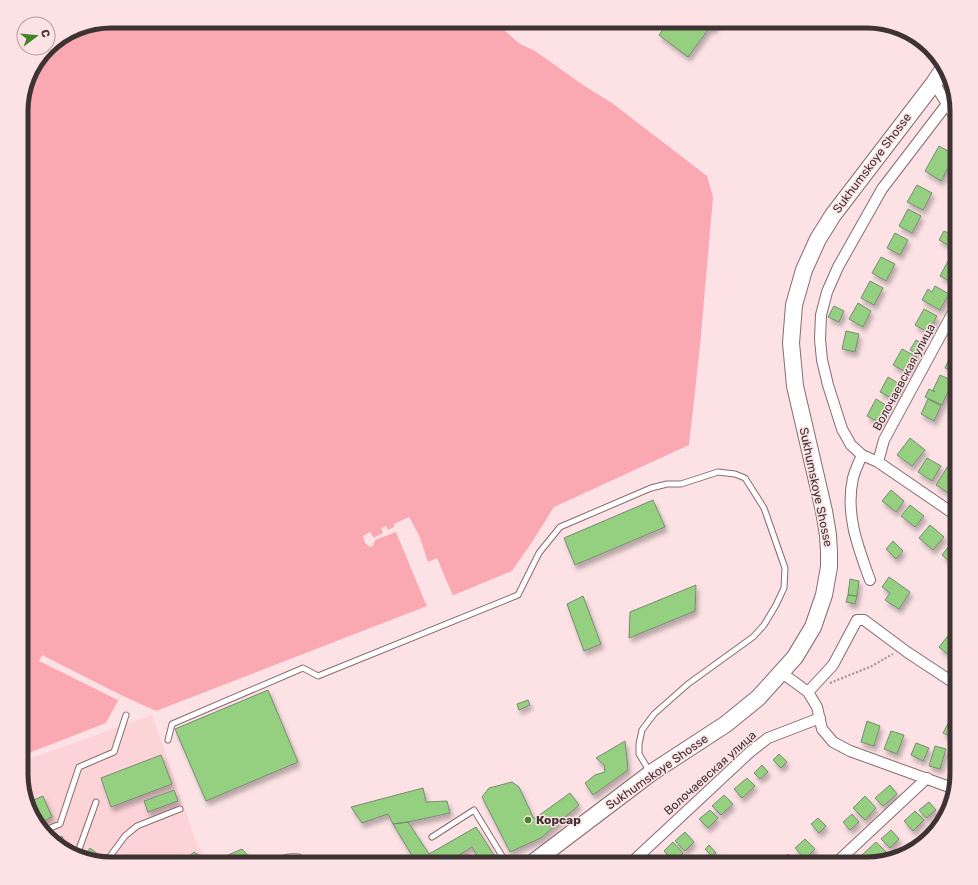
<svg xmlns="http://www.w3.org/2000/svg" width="978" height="885" font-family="Rubik,sans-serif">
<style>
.built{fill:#fcd3d7}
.water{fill:#faa8b2}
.pier{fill:#fce2e4}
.building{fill:#95cf80;stroke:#798974;filter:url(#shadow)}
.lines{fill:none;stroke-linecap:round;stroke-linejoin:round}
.service-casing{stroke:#886b6e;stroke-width:7}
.minor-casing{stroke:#886b6e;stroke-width:12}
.trunk-casing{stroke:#886b6e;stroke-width:18}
.path{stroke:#a28e8f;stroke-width:2;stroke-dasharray:2 2;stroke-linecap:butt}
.service{stroke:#fff;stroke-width:5}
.minor{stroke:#fff;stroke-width:10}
.trunk{stroke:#fff;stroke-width:16}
.poi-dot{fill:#448425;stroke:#fce2e4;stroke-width:1.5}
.labels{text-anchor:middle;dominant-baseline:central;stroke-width:3;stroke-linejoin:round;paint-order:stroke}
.street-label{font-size:12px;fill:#3f3233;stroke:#fce2e4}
.poi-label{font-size:12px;font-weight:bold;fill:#3f3233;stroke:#fce2e4;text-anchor:start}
.rim{fill:none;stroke:#3f3233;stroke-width:5}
</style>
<defs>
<filter id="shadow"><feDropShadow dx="2.5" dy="4.5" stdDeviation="2" flood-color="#0004"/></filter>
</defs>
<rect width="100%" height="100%" fill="#fce2e4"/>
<path class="built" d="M152,715L198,847L213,864H111L76,857L47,838L30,814L21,780V762Z"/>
<path class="water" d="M111,21H482L503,29L520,44L535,51L583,85L612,103L707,176L713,197L700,346L689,445L554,507L532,542L512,571L427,606L156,711L121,695L106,723L21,756V105L30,71L51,43L77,28Z"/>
<path class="pier" d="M409,517L419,535L428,562L437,558L453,596L428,607L425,602L396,532L375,540L373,546L370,547L365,543L363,536L370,532L374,538L377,536L383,533L381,528L386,526L388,530L394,527V524Z
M42,655L121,695L118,700L39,661Z"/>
<path class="building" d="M669,21H719L712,30L710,27L688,57L659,35Z
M939,146L955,155L941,181L925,171Z
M917,185L932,193L923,210L907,202Z
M908,209L921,216L912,233L899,226Z
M944,231L955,236L950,246L939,240Z
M895,233L908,240L900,255L887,248Z
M957,242V257L950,254Z
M881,257L895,264L886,281L872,273Z
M948,261L957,266V276L953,283L940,276Z
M870,281L883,288L874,305L861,298Z
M935,286L949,294L940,310L922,300L928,289L932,292Z
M858,303L871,311L863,327L849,319Z
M834,306L844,311L839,322L828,317Z
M924,309L937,316L928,332L915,325Z
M846,331L859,334L855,352L842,349Z
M916,340L923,344L917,354L910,350Z
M902,349L917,357L908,373L893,365Z
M953,351L957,353V374L945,368Z
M940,375L953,381L942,405L925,397L929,389L935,392L933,390Z
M888,377L901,385L893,399L880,392Z
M876,399L889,407L880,423L867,416Z
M928,399L941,406L934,421L921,414Z
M910,438L925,450L912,466L897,455Z
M927,458L941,466L932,481L918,472Z
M948,466L957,472V490L953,496L936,485Z
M891,490L904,501L896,512L882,501Z
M653,500L665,527L575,565L564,538Z
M910,505L924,516L915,527L901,516Z
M930,525L944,537L933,550L919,538Z
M893,541L903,551L896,559L886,549Z
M952,542L957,546V562L954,565L942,555Z
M889,577L910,592L899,609L885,600L890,593L882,587Z
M850,579L859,581L857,596L848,595Z
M696,585L695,611L629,638L630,612Z
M848,595L857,596L855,604L846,602Z
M583,596L601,644L584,651L567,604Z
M951,632L957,637V647L950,656L939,647Z
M268,690L298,762L206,801L175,729Z
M528,700L530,705L519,710L517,704Z
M950,720L957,723V734L955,739L943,733Z
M867,721L880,726L874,746L861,742Z
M891,731L904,735L897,754L884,749Z
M625,741L628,770L593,795L585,783L595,775L605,772L604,765L596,758Z
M916,743L929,748L923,761L911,755Z
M935,746L946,749L940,769L929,766Z
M779,754L787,762L781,768L773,760Z
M161,755L172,784L111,807L101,778Z
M762,765L768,772L760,779L754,773Z
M747,778L755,786L742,798L734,789Z
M512,782L519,787L534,819L570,793L579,805L541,838L510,852L482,797L489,788Z
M890,785L897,794L883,806L875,798Z
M423,788L426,802L447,801L450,813L408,822L393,824L388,814L362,823L351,807Z
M174,790L178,801L148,812L144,801Z
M724,795L733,804L721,815L712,806Z
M43,796L52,817L37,824L30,814L27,803Z
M865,796L876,808L865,820L853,808Z
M929,802L936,810L926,818L919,810Z
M710,810L718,818L708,828L699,819Z
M915,811L924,820L913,831L904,821Z
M852,814L859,822L850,830L843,822Z
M818,818L826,826L819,833L811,824Z
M408,822L429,854L476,827L494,855L481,863L472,847L445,864H417L393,824Z
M891,830L899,839L890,848L881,839Z
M685,832L694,842L685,851L675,841Z
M62,836L66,846L62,847L52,841Z
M805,839L815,849L805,859L795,848Z
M673,842L683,853L673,861L664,851Z
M876,842L886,852L875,862L870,863L862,855Z
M709,845L716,853L712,856L705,849Z
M90,848L99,855L94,861L82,858Z
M242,849L251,859L247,864H221L228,855Z
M194,852L213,864H167L178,859L183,862Z
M788,854L797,864H778Z
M737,859L742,864H731Z"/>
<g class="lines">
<g class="service-casing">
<path id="service" d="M168,740L172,724L303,668L318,676L518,595L539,553L560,527L651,488L667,484H681L718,472L735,474L745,478L764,508L785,568L784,588L776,605L764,625L753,637L688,684L654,714L642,730L639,744V754L650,772
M43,831L60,824L79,767L114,752L126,715
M432,837L474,810L507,864
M72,854L78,852L96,802
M105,863L125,836L137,826L180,809
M276,864C283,857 288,856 299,857L304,864"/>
</g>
<g class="minor-casing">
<path id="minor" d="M934,83L957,120
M953,92L947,104L882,189L838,267L827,292L821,315L820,339L822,360L828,385L842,429L851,445L862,455L878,462L957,516
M862,455C859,462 855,470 853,478C845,514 858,547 870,580
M878,462L884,440L957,305
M782,673L808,692L817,707L822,729L833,742L850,751L955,789
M808,692L833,665L857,620H864L907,652L957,685
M630,864L750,752L768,738L820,718
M835,864L927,778"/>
</g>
<g class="trunk-casing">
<path id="trunk" d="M531,864L651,773L726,724L758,698L795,657L813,627L824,595L829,567V552L828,535L824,511L795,386L791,343L794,305L804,270L818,239L833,215L934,83L944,68"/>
</g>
<path class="path" d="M830,683L872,666L893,654"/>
<use href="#service" class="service"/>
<use href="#minor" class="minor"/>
<use href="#trunk" class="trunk"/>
</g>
<circle class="poi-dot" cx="528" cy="820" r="4"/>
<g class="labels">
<g class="street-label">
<text transform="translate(872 163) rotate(-53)">Sukhumskoye Shosse</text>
<text transform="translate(904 377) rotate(-62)">Волочаевская улица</text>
<text transform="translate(816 487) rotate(78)">Sukhumskoye Shosse</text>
<text transform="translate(657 772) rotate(-35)">Sukhumskoye Shosse</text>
<text transform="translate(710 773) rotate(-42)">Волочаевская улица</text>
</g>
<g class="poi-label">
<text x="536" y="820">Корсар</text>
</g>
</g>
<path d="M0 0H978V885H0ZM111 28H867A83 83 0 0 1 950 111V774A83 83 0 0 1 867 857H111A83 83 0 0 1 28 774V111A83 83 0 0 1 111 28Z" fill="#fce2e4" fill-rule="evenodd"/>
<path class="rim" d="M111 28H867A83 83 0 0 1 950 111V774A83 83 0 0 1 867 857H111A83 83 0 0 1 28 774V111A83 83 0 0 1 111 28Z"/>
<g transform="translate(36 36) rotate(74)"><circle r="19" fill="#fce2e4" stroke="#b09c9d"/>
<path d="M0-3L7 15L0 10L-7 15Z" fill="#448425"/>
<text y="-6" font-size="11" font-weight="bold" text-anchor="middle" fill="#3f3233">С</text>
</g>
</svg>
